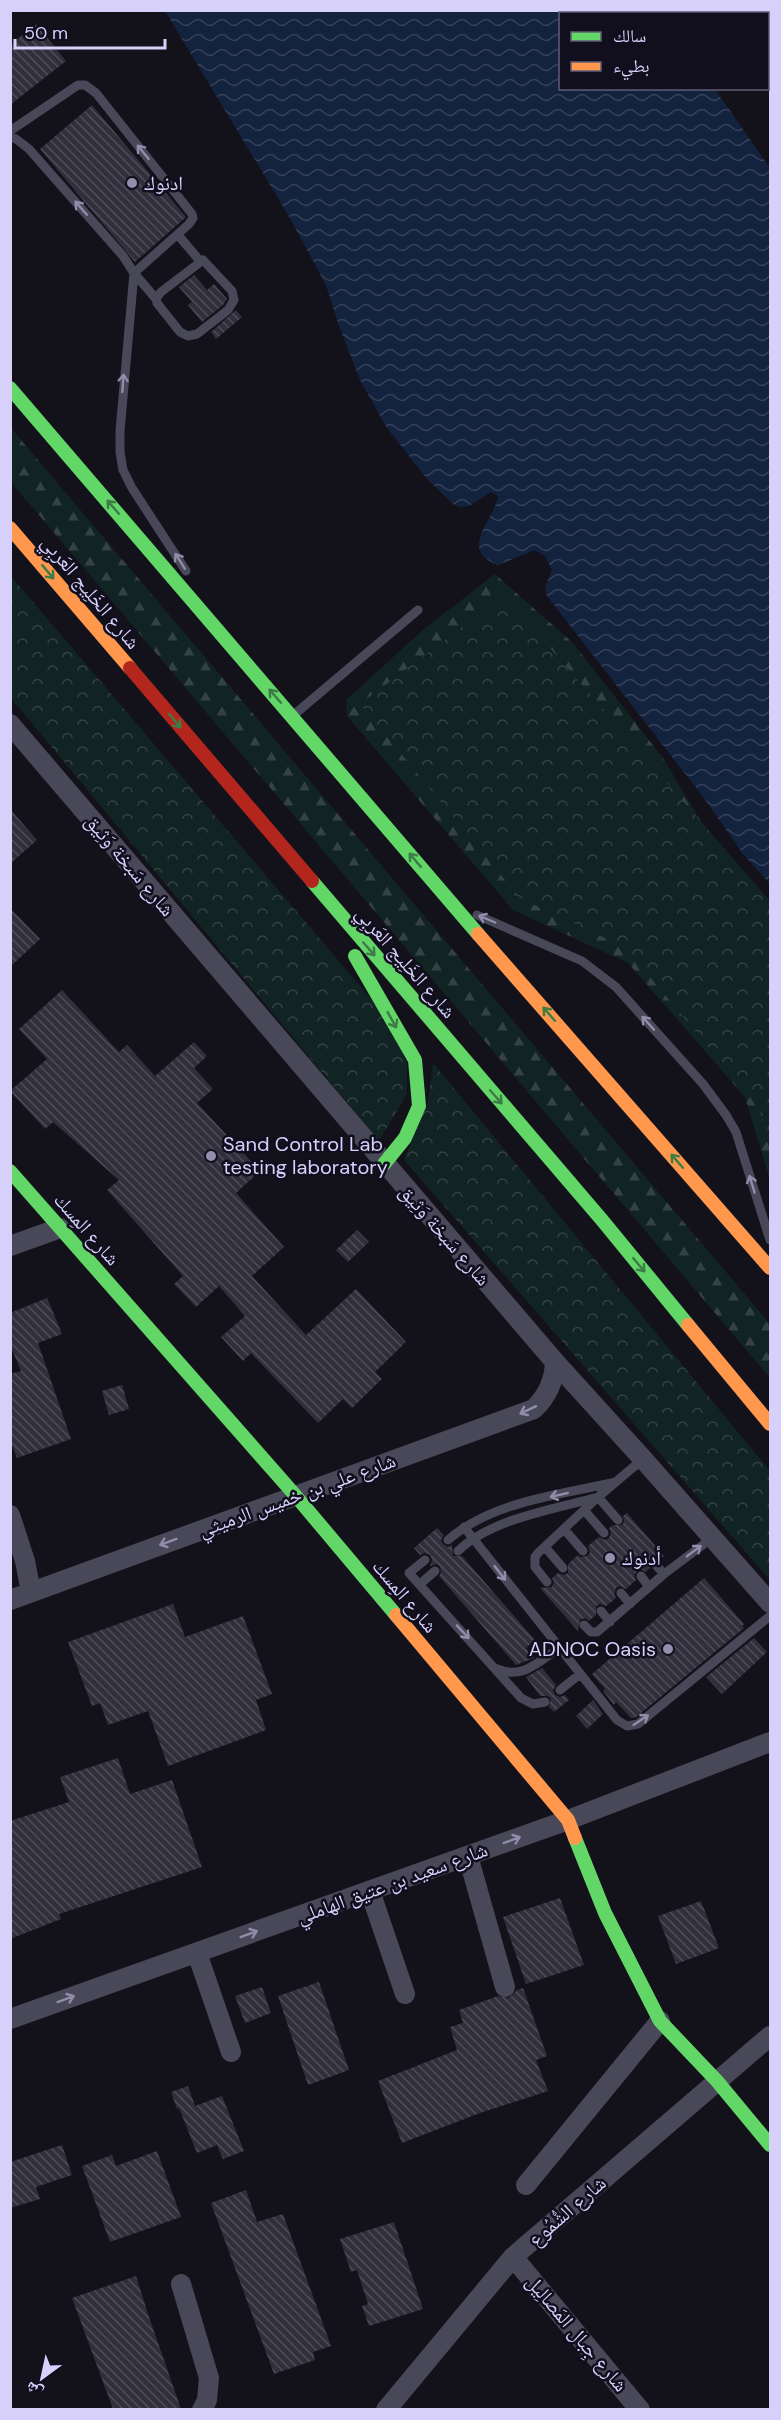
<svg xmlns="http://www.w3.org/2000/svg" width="781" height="2420" font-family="'DM Sans','Noto Naskh Arabic',sans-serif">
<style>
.forest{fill:url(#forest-firs)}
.park{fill:url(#park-crowns)}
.water{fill:url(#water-waves)}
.building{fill:url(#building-back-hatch)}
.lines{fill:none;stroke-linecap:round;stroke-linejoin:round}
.lane{stroke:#494859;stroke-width:9}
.street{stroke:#494859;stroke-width:20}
.fast{stroke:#63d668;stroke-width:14}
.slow{stroke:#ff974d;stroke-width:14}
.jam{stroke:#b3261e;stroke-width:14}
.oneway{stroke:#908caa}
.oneway2{stroke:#3e7c46}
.poi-dot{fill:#928eac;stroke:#110e1d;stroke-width:2}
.labels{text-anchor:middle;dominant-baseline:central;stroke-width:5;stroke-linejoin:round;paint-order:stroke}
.poi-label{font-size:20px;fill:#d6d0fa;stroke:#110e1d;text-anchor:start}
.street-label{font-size:20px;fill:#d6d0fa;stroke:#110e1d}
</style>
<defs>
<pattern id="forest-firs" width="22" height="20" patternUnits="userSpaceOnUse" patternTransform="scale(1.5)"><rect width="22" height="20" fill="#122324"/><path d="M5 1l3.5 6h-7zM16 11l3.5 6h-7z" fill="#344245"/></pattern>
<pattern id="park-crowns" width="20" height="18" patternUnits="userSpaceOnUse" patternTransform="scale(1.5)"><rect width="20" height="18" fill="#122324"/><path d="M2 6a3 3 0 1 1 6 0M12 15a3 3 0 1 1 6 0" fill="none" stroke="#344245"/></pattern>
<pattern id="water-waves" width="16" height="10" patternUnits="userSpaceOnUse" patternTransform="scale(1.5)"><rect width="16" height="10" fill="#13223d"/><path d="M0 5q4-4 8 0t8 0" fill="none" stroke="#35415a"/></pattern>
<pattern id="building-back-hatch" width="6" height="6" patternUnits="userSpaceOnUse" patternTransform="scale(1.5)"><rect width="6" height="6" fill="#312f3c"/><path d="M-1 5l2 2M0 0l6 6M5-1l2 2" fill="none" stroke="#4e4c59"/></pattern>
</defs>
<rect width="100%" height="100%" fill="#13121a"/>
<path class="forest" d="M10,427L770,1324V1378L11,482Z
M495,574L573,643L663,758L730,870L770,911V1180L745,1097L628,963L513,910L347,716L346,700L424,629Z"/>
<path class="park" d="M10,575L384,1014L407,1062V1094L379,1141L11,698Z
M504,595L770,901V1143L759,1108L626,948L520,898L360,704Z
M433,1063L770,1471V1580L404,1160L428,1102Z"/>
<path class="water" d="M165,11H663L665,13L560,14V88L715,89L770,168V884L743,854L704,798L547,596L545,588L552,570L545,556L535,550L498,565C457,549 494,522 498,496L491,492L469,506L460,507L453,504L427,479L387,428L360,380L338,323L326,285L287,213Z"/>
<path class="building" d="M36,24L66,61L10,105V45Z
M92,105L186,217L135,262L40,149Z
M194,275L207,290L214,284L227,299L223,305L202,322L188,305L192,302L179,287Z
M236,310L242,317L216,339L211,332Z
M10,809L37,840L10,864Z
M10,908L40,939L10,967Z
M62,990L119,1052L127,1045L155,1076L194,1042L207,1056L194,1068L213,1089L197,1103L260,1171L236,1193L284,1247L252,1276L306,1335L356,1289L406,1342L375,1372L382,1379L352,1408L343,1399L318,1423L251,1353L243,1361L221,1337L245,1316L219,1286L196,1307L174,1284L183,1276L107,1190L119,1180L53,1122L45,1129L10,1091L47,1059L19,1029Z
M357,1230L369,1242L348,1262L336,1250Z
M47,1298L62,1334L38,1343L71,1439L17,1458L10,1440V1374L21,1371L10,1345V1313Z
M122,1385L129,1409L109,1415L102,1391Z
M627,1513L664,1556L660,1560L657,1557L651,1559L648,1562L650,1568L646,1572L641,1569L637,1571L634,1576L636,1580L626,1589L620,1586L616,1588L614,1594L616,1598L606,1606L600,1604L596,1606V1615L589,1621L585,1618L580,1620L578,1631L540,1588L552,1587L554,1582L552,1578L558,1573L564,1575L568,1573V1564L578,1555L581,1557L587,1556L590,1553L588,1546L599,1537L605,1540L609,1538L611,1532L609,1528L613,1525H622L624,1522L623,1516Z
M437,1528L444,1535L441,1540L443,1544L448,1547L452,1545L453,1556H462L535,1640L526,1648L534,1658L516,1665L439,1576L441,1573L440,1567L437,1564L430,1566L432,1560L430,1555L425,1553L420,1555L414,1548Z
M704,1578L744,1624L742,1626L744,1628L635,1718H631L616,1702L614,1705L603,1691L605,1689L592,1674Z
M173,1604L185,1637L243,1616L272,1694L256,1700L266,1730L168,1766L148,1711L108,1725L100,1703L92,1706L68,1642Z
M754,1638L767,1652L722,1694L706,1677Z
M542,1668L556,1685L553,1690L555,1695L560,1697L565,1695L569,1700L554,1712L549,1707L551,1698L547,1696H540L526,1677Z
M593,1700L603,1714L587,1729L576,1716Z
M118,1758L130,1794L172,1780L202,1867L59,1914L61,1919L10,1939V1821L69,1802L60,1777Z
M560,1898L584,1965L526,1984L503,1917Z
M701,1901L719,1948L676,1964L658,1916Z
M319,1982L349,2070L308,2085L278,1996Z
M262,1987L271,2013L245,2023L235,1996Z
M523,1988L547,2056L536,2060L548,2091L480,2113L402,2143L378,2081L457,2050L450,2027L463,2023L459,2010L498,1996L509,1998L517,1990Z
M188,2086L195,2106L222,2096L244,2151L223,2159L217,2145L197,2153L179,2108L177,2109L171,2092Z
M62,2145L72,2175L36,2187L40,2199L10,2208V2162Z
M157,2151L181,2217L110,2242L82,2166L112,2155L116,2166Z
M246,2190L257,2222L283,2214L331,2346L313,2352L315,2360L274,2374L211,2203Z
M394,2222L423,2309L369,2326L362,2306L368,2304L357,2270L351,2272L340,2239Z
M136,2276L148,2314L181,2409H113L72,2298Z"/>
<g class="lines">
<path class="lane" d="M10,131L78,85H85L96,93L192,214L193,218L189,224L134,273L156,299
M10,137L16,139L29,149L123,256L134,273L120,431V452L123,470L132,488L186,571
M178,235L200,261
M203,260L232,291L234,300L228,310L197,334L188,336L180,332L157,303L156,299L161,292Z
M296,713L418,610
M477,915L582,961L616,987L703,1084L726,1115L736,1132L770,1240
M584,1510L604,1533
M464,1527L617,1720L627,1726L638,1724L770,1616
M564,1529L583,1551
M448,1540C492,1501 560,1495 616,1482
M545,1547L563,1568
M458,1551C490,1519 555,1509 598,1497L618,1520
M425,1560L409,1573L521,1698L533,1704L545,1702
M655,1564L664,1574
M641,1576L649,1587
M547,1582L535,1567V1557L538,1553L598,1497L643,1459
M420,1584L435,1571
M621,1593L630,1604
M601,1611L610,1622
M584,1625L591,1632H597L664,1574L712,1538
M498,1669C522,1680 540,1661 559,1648
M560,1690L580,1674"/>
<path class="street" d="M10,724L555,1362L643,1459L770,1603
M10,1246L60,1228
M10,1515L25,1561L31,1592
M10,1600L534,1409C548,1395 554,1381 555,1362
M468,1856L505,1987
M370,1891L405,1994
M197,1953L231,2052
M10,2019L568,1820L770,1742
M526,2185L660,2021
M513,2257L640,2410
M181,2284L209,2378L207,2400L202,2410
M386,2410L513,2257L770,2036"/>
<path class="fast" d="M10,388L478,934
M312,881L602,1220L688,1325
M355,956L415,1060L419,1106L405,1138L384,1164
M10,1171L295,1495L396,1615
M575,1838L605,1913L660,2021L717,2081L770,2145"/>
<path class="slow" d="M10,528L130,668
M478,934L770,1268
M688,1325L770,1424
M396,1615L568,1820L575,1838"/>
<path class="jam" d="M130,668L312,881"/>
</g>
<defs><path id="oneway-shaft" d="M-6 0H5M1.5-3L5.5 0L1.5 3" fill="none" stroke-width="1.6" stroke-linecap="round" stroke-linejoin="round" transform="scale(1.5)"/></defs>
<g class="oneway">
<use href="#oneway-shaft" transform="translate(143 152) rotate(-129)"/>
<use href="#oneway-shaft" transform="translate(81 208) rotate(-131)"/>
<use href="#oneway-shaft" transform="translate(123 383) rotate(-86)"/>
<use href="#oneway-shaft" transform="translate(180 561) rotate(-122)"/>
<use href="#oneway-shaft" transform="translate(487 919) rotate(-157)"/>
<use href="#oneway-shaft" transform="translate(648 1023) rotate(-132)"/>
<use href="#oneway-shaft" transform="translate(752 1184) rotate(-107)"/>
<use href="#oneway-shaft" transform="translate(528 1410) rotate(155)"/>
<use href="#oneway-shaft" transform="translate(559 1495) rotate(167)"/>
<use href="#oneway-shaft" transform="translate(168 1542) rotate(160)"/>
<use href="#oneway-shaft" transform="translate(694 1551) rotate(-37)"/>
<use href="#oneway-shaft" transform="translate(500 1573) rotate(52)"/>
<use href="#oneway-shaft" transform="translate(463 1632) rotate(47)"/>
<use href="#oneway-shaft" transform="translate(641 1720) rotate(-34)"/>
<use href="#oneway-shaft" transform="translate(512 1840) rotate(-20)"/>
<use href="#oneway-shaft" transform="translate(249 1934) rotate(-20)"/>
<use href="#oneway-shaft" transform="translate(66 1999) rotate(-20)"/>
</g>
<g class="oneway2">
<use href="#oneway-shaft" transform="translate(113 507) rotate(-131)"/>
<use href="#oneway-shaft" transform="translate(48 572) rotate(50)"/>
<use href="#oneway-shaft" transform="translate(275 696) rotate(-131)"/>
<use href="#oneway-shaft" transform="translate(175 721) rotate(50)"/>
<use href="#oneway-shaft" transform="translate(415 860) rotate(-130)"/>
<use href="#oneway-shaft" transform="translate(369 949) rotate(49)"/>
<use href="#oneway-shaft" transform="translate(549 1014) rotate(-131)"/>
<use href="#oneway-shaft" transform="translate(392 1020) rotate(61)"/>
<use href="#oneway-shaft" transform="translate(496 1097) rotate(49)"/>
<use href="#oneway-shaft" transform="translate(677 1161) rotate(-131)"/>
<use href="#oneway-shaft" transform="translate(639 1265) rotate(50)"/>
</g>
<g class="poi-dot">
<circle cx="132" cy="183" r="6"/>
<circle cx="211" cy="1156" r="6"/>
<circle cx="610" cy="1558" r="6"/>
<circle cx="668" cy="1649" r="6"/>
</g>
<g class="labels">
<g class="poi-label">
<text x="144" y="183">ادنوك</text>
<text x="223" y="1144">Sand Control Lab<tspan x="223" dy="23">testing laboratory</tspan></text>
<text x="622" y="1558">أدنوك</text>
<text x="656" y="1649" text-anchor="end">ADNOC Oasis</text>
</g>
<g class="street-label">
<text transform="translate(91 592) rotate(50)">شارع الخَلِيج العَربِي</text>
<text transform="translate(130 865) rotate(50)">شارع سَبخة وَثِيق</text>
<text transform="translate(406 962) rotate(49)">شارع الخَلِيج العَربِي</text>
<text transform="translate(87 1229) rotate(49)">شارع المِسك</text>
<text transform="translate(445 1235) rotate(49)">شارع سَبخة وَثِيق</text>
<text transform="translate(297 1495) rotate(-20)">شارع علي بن خميس الرميثي</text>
<text transform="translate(405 1596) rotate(50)">شارع المِسك</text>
<text transform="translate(392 1883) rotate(-20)">شارع سعيد بن عتيق الهاملي</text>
<text transform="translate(567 2211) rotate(-41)">شارع الشُّمُوع</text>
<text transform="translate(577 2333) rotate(50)">شارع جِبال المَصالِيل</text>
</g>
</g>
<rect width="781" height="2420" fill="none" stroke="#d6d0fa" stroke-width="24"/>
<rect x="559" y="12" width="210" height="78" fill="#110e1d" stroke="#605c75" stroke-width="1.5"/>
<rect x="571" y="32" width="30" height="9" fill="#63d668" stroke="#605c75" stroke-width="1.5"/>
<text x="613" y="42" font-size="18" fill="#d6d0fa">سالك</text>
<rect x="571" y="62" width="30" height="9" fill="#ff974d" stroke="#605c75" stroke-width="1.5"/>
<text x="613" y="72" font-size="18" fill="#d6d0fa">بطيء</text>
<g transform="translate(42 2378) rotate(213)" stroke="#110e1d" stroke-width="4.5" paint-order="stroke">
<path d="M0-4.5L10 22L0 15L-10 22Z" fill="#d6d0fa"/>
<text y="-9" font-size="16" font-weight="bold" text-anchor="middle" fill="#d6d0fa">ش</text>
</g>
<path d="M15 39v9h150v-9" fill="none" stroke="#d6d0fa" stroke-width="3"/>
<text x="24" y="39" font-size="18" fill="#d6d0fa" stroke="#110e1d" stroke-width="4.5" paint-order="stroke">50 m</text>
</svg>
